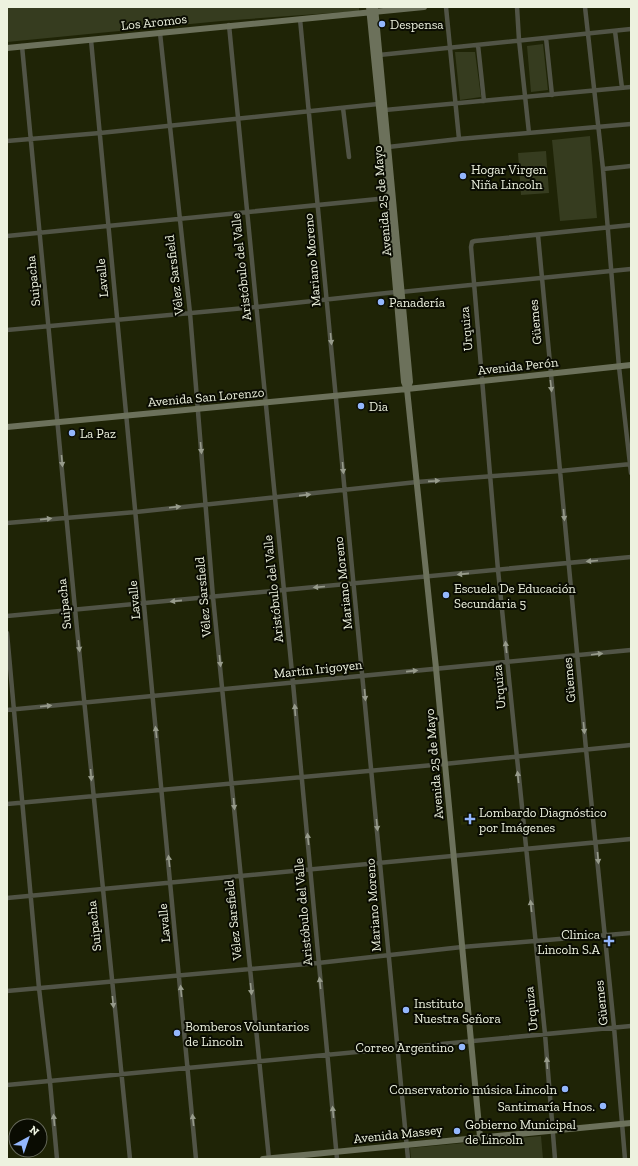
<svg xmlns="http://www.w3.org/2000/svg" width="638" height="1166" font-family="'Zilla Slab',serif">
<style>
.built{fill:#272d05}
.green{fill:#363c1f}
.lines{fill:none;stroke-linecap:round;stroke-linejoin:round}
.street{stroke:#515446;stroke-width:4.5}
.secondary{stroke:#6c715b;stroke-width:6}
.oneway{fill:#979b8b}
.poi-dot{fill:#93b7fd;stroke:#0a0c02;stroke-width:1.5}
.labels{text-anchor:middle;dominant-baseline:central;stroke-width:4;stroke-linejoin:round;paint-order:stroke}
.street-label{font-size:13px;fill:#edf2df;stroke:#0a0c02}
.poi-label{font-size:13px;fill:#edf2df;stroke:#0a0c02;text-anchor:start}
</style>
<rect width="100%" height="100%" fill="#1f2406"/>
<path class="built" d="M480,814L481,822L461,825L460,816Z"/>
<path class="green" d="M7,7H359V11L221,21L7,42Z
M543,44L548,90L531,92L527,46Z
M455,52H475L481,97L460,100Z
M590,136L597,218L560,221L552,140Z
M546,151L549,193L521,195L518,153Z
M541,1136L543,1159H411L410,1148Z"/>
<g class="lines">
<path class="street" d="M446,7L459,139
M517,7L519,40L529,133
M585,7L603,169L619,367L631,473
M300,19L408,1159
M229,25L293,683L337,1159
M615,31L622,88
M160,33L190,313L213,597L269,1159
M546,38L552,95
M91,40L196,1159
M478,45L484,101
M22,46L75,609L130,1159
M379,55L631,29
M343,108L349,157
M385,110L631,87
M7,141L100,133L378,104
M388,147L459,139L631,124
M603,169L631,166
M538,235L586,749L614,1027L625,1159
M7,236L388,198
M401,292L631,269
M7,330L257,307L396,292
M7,523L136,512L417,482L560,471L631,464
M7,616L631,557
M7,633L39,988L50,1082L57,1159
M7,710L631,650
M7,804L444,764L631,745
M7,898L631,839
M7,991L318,963L462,947L631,933
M7,1085L631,1026
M555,1159L545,1034L498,570L471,247L472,242L475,241L631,225"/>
<path class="secondary" d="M369,7L388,198L404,382L407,389L436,668L480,1137
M375,7L410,382L407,389
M7,48L424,7
M7,427L407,389L631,365
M263,1159L631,1123"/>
</g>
<defs><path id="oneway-solid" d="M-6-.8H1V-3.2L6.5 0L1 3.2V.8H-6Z"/></defs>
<g class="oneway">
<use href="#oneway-solid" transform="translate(331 339) rotate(85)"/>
<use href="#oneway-solid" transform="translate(551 386) rotate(84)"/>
<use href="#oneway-solid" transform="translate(201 448) rotate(85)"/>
<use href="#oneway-solid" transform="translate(62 461) rotate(85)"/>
<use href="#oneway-solid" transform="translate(343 468) rotate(85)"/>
<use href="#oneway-solid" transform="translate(434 481) rotate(-4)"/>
<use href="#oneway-solid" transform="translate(305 495) rotate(-6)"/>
<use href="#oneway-solid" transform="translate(175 507) rotate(-7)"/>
<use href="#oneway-solid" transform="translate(564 515) rotate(85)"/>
<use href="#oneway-solid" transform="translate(46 519) rotate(-6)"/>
<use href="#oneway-solid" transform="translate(592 561) rotate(175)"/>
<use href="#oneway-solid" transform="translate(463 574) rotate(174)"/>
<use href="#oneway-solid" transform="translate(319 587) rotate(175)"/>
<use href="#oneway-solid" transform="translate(176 601) rotate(174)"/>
<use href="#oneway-solid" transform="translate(79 646) rotate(83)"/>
<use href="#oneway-solid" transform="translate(506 647) rotate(-96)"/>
<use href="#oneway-solid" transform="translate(597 654) rotate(-7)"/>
<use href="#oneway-solid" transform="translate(220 661) rotate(84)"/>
<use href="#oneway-solid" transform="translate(412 671) rotate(-6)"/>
<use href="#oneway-solid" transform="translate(365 695) rotate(85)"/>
<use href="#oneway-solid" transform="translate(46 706) rotate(-6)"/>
<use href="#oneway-solid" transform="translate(295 710) rotate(-94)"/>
<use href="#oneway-solid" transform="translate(584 728) rotate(85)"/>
<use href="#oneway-solid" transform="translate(156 732) rotate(-96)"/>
<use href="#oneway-solid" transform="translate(91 775) rotate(86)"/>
<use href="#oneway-solid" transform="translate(518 777) rotate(-96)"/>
<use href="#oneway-solid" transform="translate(234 804) rotate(85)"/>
<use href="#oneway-solid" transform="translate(377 825) rotate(84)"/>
<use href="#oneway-solid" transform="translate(308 839) rotate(-96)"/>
<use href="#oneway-solid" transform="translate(598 858) rotate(85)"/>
<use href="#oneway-solid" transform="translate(169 861) rotate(-96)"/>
<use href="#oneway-solid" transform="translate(531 906) rotate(-96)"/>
<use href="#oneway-solid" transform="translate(320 983) rotate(-96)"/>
<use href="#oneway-solid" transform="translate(251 989) rotate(85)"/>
<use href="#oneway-solid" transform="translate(181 991) rotate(-95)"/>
<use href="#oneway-solid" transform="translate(113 1002) rotate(84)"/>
<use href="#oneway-solid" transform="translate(547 1063) rotate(-94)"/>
<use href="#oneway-solid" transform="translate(333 1112) rotate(-95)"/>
<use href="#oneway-solid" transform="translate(54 1120) rotate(-95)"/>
<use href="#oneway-solid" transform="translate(193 1120) rotate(-96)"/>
</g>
<g class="poi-dot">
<circle cx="382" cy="24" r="4"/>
<circle cx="463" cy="176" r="4"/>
<circle cx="381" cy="302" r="4"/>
<circle cx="361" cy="406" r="4"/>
<circle cx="72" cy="433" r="4"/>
<circle cx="446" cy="595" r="4"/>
<path d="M468 813h4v4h4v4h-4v4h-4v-4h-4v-4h4z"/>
<path d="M607 935h4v4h4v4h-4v4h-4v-4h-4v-4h4z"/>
<circle cx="406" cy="1010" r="4"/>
<circle cx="177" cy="1033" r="4"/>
<circle cx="462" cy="1047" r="4"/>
<circle cx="565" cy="1089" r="4"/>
<circle cx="603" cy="1106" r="4"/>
<circle cx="457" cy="1131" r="4"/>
</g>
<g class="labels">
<g class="street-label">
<text transform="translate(154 22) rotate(-6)">Los Aromos</text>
<text transform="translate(382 201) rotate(-95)">Avenida 25 de Mayo</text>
<text transform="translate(312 260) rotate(-95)">Mariano Moreno</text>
<text transform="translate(241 267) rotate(-96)">Aristóbulo del Valle</text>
<text transform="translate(174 275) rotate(-97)">Vélez Sarsfield</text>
<text transform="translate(102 278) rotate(-95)">Lavalle</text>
<text transform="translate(33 281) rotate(-96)">Suipacha</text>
<text transform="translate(535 322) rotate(-95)">Güemes</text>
<text transform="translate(466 329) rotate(-95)">Urquiza</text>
<text transform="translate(518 366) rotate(-6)">Avenida Perón</text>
<text transform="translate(206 397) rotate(-5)">Avenida San Lorenzo</text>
<text transform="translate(343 583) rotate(-96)">Mariano Moreno</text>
<text transform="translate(273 589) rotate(-96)">Aristóbulo del Valle</text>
<text transform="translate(203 597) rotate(-95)">Vélez Sarsfield</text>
<text transform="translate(134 600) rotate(-95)">Lavalle</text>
<text transform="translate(64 604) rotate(-96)">Suipacha</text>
<text transform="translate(318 669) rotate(-6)">Martín Irigoyen</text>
<text transform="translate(569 680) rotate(-95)">Güemes</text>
<text transform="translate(499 687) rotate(-95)">Urquiza</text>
<text transform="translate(434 764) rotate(-95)">Avenida 25 de Mayo</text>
<text transform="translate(373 905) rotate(-94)">Mariano Moreno</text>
<text transform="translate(303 912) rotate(-95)">Aristóbulo del Valle</text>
<text transform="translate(233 920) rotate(-96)">Vélez Sarsfield</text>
<text transform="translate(164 923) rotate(-95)">Lavalle</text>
<text transform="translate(94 926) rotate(-96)">Suipacha</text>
<text transform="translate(601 1003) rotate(-96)">Güemes</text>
<text transform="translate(531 1009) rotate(-96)">Urquiza</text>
<text transform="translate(398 1134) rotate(-6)">Avenida Massey</text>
</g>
<g class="poi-label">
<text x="390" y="24">Despensa</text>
<text x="471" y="169">Hogar Virgen<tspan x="471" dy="15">Niña Lincoln</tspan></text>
<text x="389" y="302">Panadería</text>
<text x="369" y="406">Dia</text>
<text x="80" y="433">La Paz</text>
<text x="454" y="588">Escuela De Educación<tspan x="454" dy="15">Secundaria 5</tspan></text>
<text x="479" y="812">Lombardo Diagnóstico<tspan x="479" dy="15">por Imágenes</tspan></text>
<text x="600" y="934" text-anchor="end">Clinica<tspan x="600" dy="15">Lincoln S.A</tspan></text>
<text x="414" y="1003">Instituto<tspan x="414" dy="15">Nuestra Señora</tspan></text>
<text x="185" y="1026">Bomberos Voluntarios<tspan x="185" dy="15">de Lincoln</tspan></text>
<text x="454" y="1047" text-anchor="end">Correo Argentino</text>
<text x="557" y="1089" text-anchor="end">Conservatorio música Lincoln</text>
<text x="595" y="1106" text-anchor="end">Santimaría Hnos.</text>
<text x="465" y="1124">Gobierno Municipal<tspan x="465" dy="15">de Lincoln</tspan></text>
</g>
</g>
<rect width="638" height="1166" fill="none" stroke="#edf2df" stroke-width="16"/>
<g transform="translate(28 1138) rotate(40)"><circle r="19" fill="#0a0c02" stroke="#65685a"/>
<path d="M0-3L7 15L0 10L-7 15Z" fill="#93b7fd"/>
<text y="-6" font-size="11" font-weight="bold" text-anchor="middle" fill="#edf2df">N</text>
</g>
</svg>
